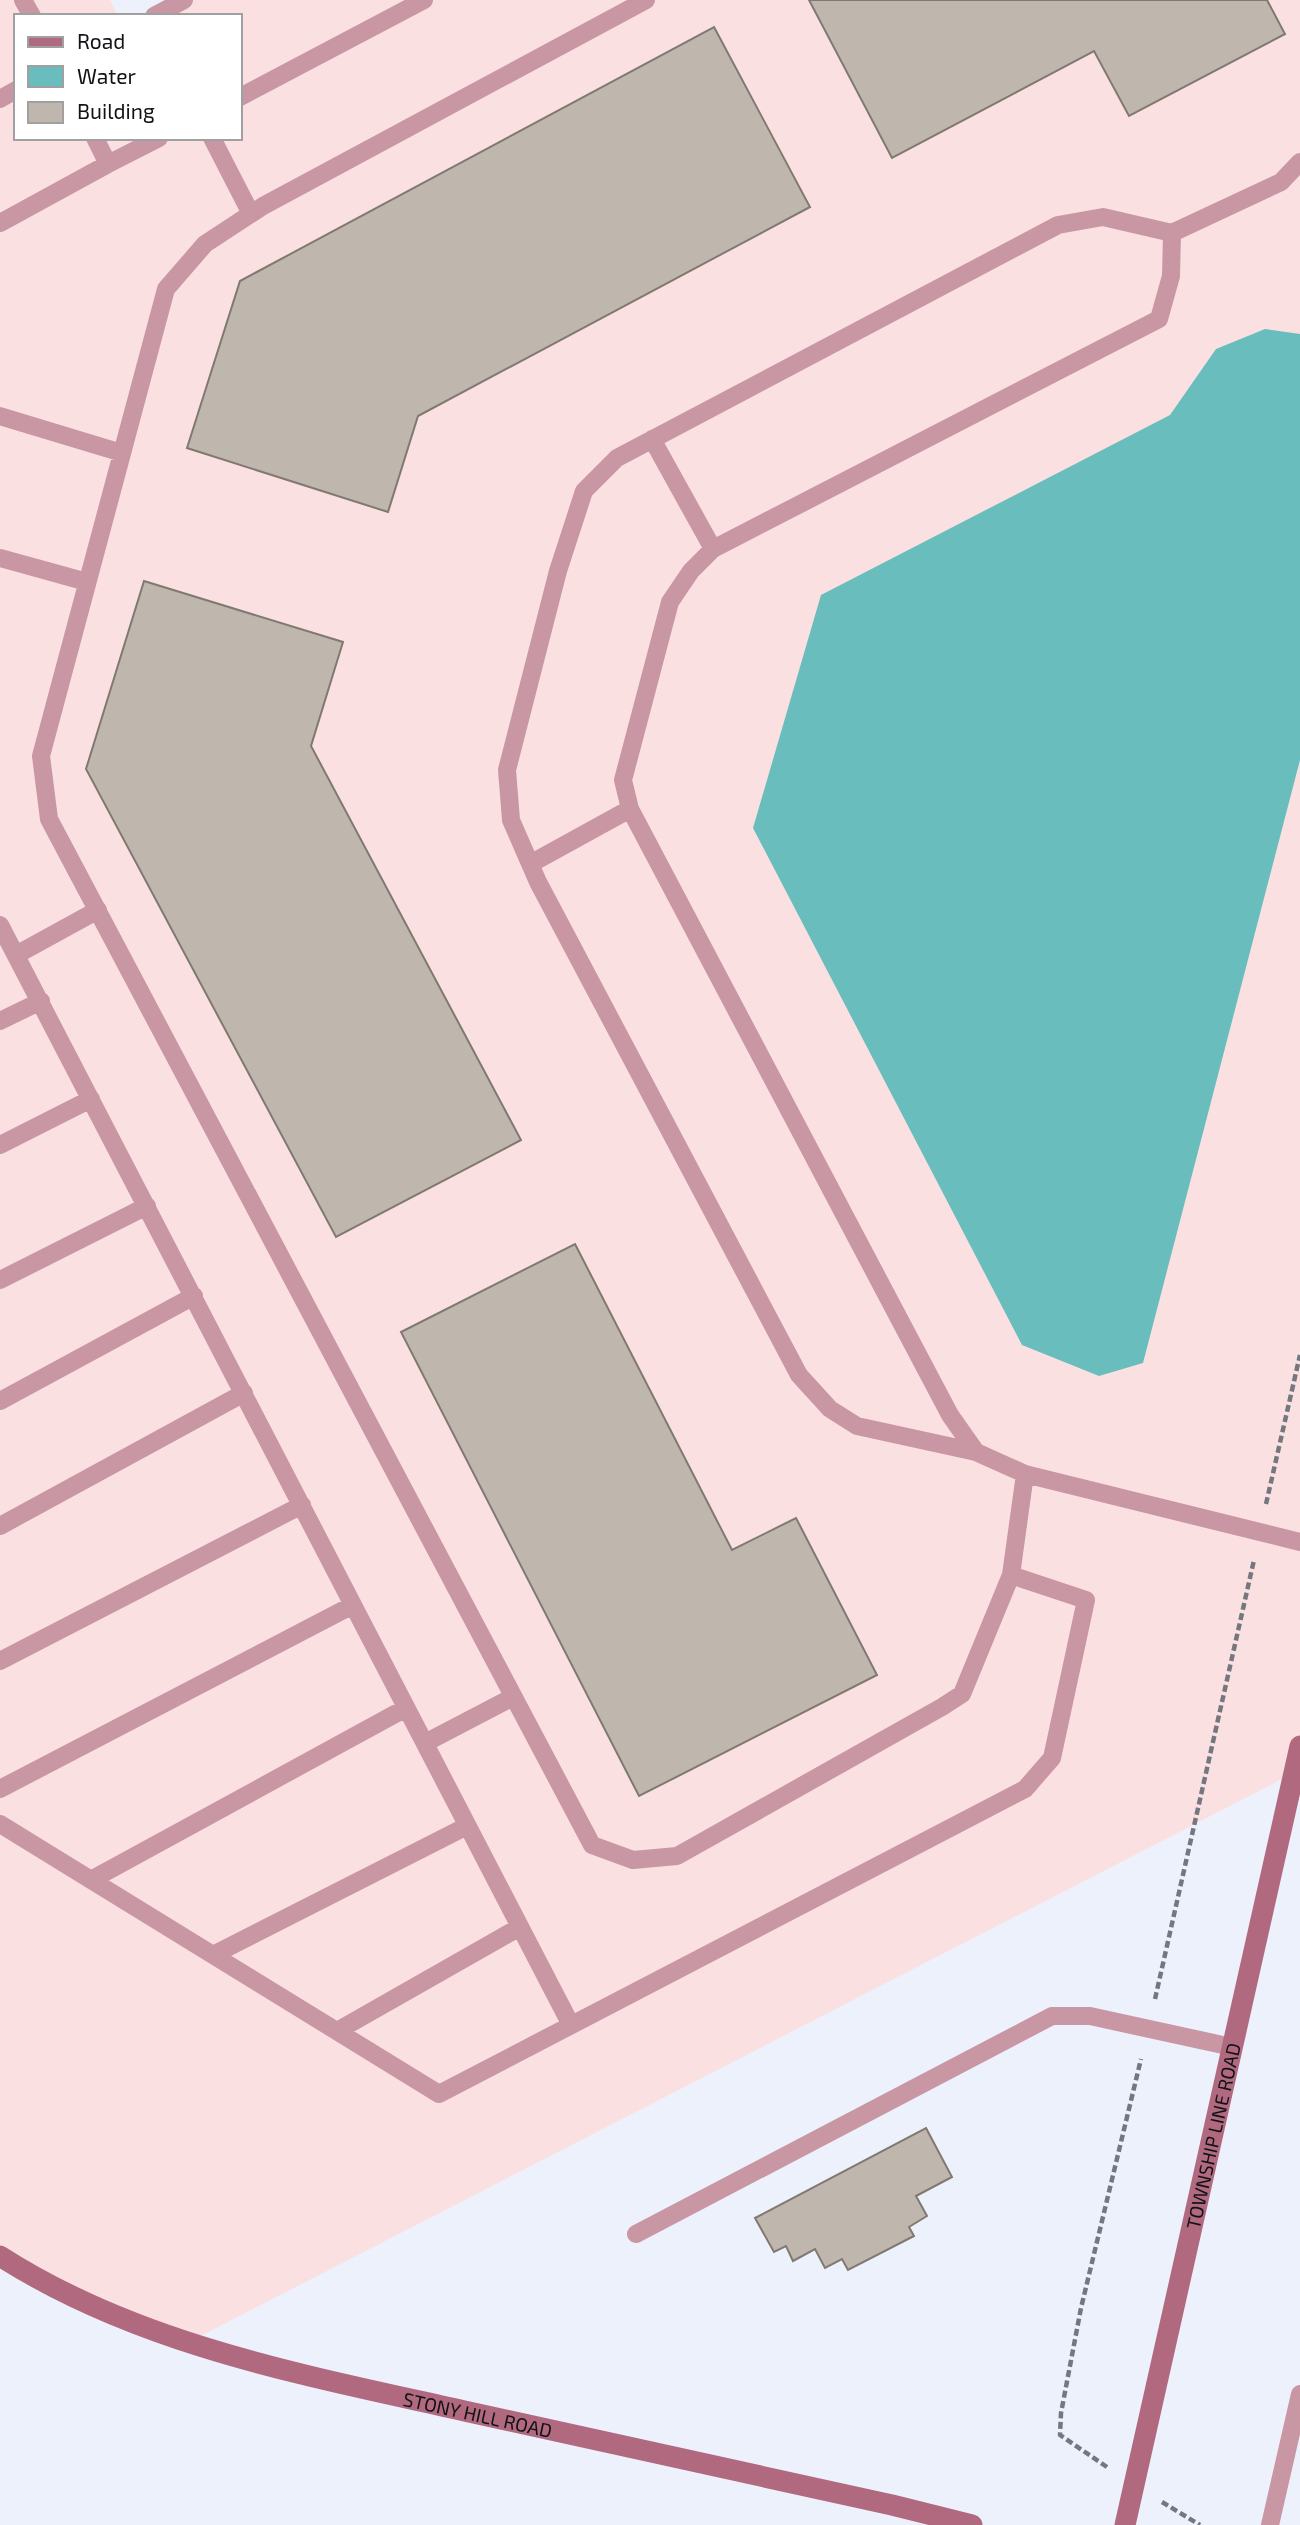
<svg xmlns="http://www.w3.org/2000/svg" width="1300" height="2525" font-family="'Exo 2',sans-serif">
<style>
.commercial{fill:#fbe0e1}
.water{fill:#69bdbd}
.building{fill:#bfb7ae;stroke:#807971;stroke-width:2}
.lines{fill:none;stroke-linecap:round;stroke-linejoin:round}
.path{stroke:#75777f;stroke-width:4.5;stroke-dasharray:7 3.5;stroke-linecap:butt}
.lane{stroke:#c996a4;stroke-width:18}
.secondary{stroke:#b1697f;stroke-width:21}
.labels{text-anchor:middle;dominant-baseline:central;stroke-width:5;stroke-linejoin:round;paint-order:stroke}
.street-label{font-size:19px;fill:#111216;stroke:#fff}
</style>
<rect width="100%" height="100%" fill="#ecf1fc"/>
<path class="commercial" d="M0,0H110L118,16H16V138H240V16H155L184,0H1300V1746L1294,1773L187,2343L0,2256Z"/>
<path class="water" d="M1265,329L1300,334V760L1143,1363L1099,1376L1022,1345L753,828L821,595L1170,415L1216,349Z"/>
<path class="building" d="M809,0H1267L1285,34L1129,116L1094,51L892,158Z
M714,27L810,207L418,416L388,512L187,448L240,281Z
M144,581L343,642L311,746L521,1140L336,1237L86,769Z
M575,1244L732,1550L796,1518L877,1675L639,1796L401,1332Z
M926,2128L952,2177L916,2196L927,2216L909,2227L914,2236L848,2270L842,2259L825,2268L815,2249L793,2261L786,2246L774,2252L755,2218Z"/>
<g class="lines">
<path class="path" d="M1266,1504L1300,1355
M1155,1999L1254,1560
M1107,2467L1060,2435L1061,2413L1081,2308L1141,2059
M1162,2502L1200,2525"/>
<path class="lane" d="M23,0L32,16
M646,0L263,206L205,244L166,289L41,756L49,819L592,1845L633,1860L677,1856L942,1707L962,1694L1011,1575
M154,16L184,0
M240,97L424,0
M0,99L16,90
M212,138L251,214
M108,164L159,138
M0,223L108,164L95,138
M0,416L122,453
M652,439L713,549
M0,558L87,582
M530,864L630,809
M0,925L571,2025
M16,955L98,910
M0,1021L41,1001
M0,1145L91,1099
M0,1280L147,1206
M0,1401L194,1296
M976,1452L857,1426L830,1409L799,1375L538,882L511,820L507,770L558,571L584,491L617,458L1058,225L1103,217L1172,233
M1025,1474L976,1452L950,1415L630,809L623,780L670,602L691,571L713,549L1159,319L1171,276L1172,233L1281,182L1300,162
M0,1526L244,1393
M0,1661L302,1505
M425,1743L513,1697
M0,1789L353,1605
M0,1824L439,2094L1025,1789L1052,1758L1086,1600L1011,1575L1025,1474L1300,1542
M91,1880L406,1708
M213,1955L467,1826
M337,2031L520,1927
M636,2234L1052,2016H1090L1232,2047
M1270,2525L1300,2394"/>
<g class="secondary">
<path id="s1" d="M0,2256C140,2346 309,2376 469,2412C610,2443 751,2474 892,2505L972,2525"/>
<path id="s2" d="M1125,2525L1300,1746"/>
</g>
</g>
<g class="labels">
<g class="street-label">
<text stroke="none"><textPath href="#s2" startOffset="399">TOWNSHIP LINE ROAD</textPath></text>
<text stroke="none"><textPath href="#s1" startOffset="506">STONY HILL ROAD</textPath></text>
</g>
</g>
<rect x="14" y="14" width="228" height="126" fill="#ffffff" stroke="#a0a0a2" stroke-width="2"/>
<rect x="28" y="37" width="35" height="10" fill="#b1697f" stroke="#a0a0a2" stroke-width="2"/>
<text x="77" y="49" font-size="21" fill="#111216">Road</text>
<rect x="28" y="66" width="35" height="21" fill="#69bdbd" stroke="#a0a0a2" stroke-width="2"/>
<text x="77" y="84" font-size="21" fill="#111216">Water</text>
<rect x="28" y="102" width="35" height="21" fill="#bfb7ae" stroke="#a0a0a2" stroke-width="2"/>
<text x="77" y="119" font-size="21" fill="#111216">Building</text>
</svg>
